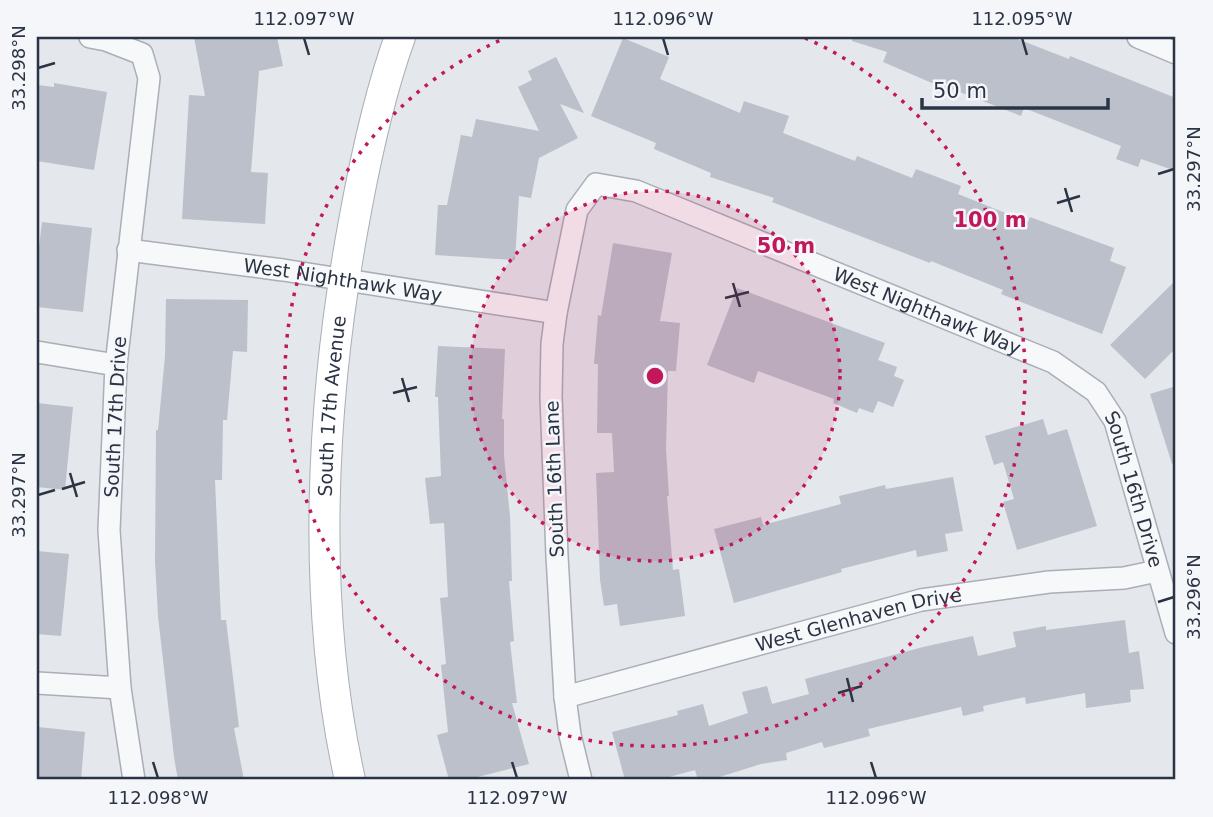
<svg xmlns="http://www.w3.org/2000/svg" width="1213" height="817" font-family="'DejaVu Sans',sans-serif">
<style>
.building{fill:#bbc0ca}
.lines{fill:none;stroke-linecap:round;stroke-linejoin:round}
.minor-casing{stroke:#a9aeb7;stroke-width:24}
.secondary-casing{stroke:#a9aeb7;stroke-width:32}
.minor{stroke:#f7f8fa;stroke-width:21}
.secondary{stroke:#fff;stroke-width:30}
.ticks{fill:none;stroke:#2b3445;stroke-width:2.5}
.ring{fill:none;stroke:#c2185b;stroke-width:3.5;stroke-dasharray:3.5 7}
.labels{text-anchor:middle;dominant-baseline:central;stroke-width:5;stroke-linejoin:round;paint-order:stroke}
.street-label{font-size:19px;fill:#2b3445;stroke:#f4f6f9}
.centre{fill:#c2185b;stroke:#f4f6f9;stroke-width:3.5}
.ring-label{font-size:21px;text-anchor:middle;font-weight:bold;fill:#c2185b;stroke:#f4f6f9;stroke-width:5;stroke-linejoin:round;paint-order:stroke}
.neatline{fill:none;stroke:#2b3445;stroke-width:2.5}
.ticks-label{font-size:18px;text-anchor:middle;fill:#2b3445}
</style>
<rect width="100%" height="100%" fill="#e4e7ec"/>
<path class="building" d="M194,37H277L283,66L259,71L251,172L268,173L265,224L182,219L189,95L205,96Z
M853,37H1012L1069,59L1070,56L1176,98V171L1141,159L1138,167L1116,159L1121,146L1024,108L1021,116L947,87L946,89L883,62L887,52L852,41Z
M623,38L669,57L660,79L740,113L744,101L789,116L783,133L855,161L857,156L912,178L916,169L961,186L958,194L1028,222L1030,217L1114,248L1110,261L1126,267L1102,334L1001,294L1003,290L931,261L930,263L772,202L774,198L710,177L711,173L654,149L656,143L591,116Z
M556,57L584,113L560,104L578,138L539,158L531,198L519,196L515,260L435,255L438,205H447L461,135L472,137L476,119L539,131L518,87L532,80L528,71Z
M54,83L107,92L94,170L37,161V85L54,87Z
M42,222L92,228L83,312L37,307V264Z
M613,243L672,253L660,321L680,323L676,371H668L666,449L669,496H667L673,570L679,569L685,616L620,626L617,604L604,606L600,580L596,473L614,472L612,433H597L598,364H594L598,315L601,316Z
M1176,280V348L1145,379L1110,345Z
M737,288L885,343L878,360L897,367L894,376L904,380L893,407L878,401L873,413L859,408L857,413L833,403L834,399L758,371L754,383L707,365Z
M166,299L248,300L247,352L233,351L227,420H223L222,480H215L221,620H226L239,727L234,728L244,780H178L174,757L158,616L155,561L156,430H158L165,356Z
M438,346L505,349L502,419H504V456L510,516L512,581H509L514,641L510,642L517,703H512L529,764L466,780H449L437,735L448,732L441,665L446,664L440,598L448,597L444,523L430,524L425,478L441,476L438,397H435Z
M1176,386V463L1172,464L1150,394Z
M37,403L73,407L65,490L37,487Z
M1043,419L1048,435L1067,429L1097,526L1017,550L1003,502L1014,499L1003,462L994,465L985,436Z
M953,477L963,531L945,534L948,551L917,557L916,550L841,569L842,572L734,603L714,529L761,517L763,525L841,504L839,496L885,485L886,489Z
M37,551L69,554L61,636L37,634Z
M1125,620L1129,653L1139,651L1144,689L1130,690L1131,702L1086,708L1085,693L1026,704L1025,697L983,706L984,711L963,716L961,707L868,729L870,736L824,748L822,742L786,753L787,760L761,764L710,780H698L695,770L658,780H625L612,732L678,715L677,711L703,704L709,726L748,713L742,692L767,686L772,704L809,694L805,679L923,647L973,636L978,656L1016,647L1013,632L1046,626V630Z
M38,727L85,732L81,780H37Z"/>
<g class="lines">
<g class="minor-casing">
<g id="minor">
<path d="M90,37L106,40L142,54L149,78L116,365L109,530L120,688L134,780"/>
<path d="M1138,37L1176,53"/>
<path id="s1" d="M128,250L283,270L556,313"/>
<path d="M37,352L116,365"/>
<path d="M37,683L120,688"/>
<path id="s2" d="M565,697L921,600L1049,582L1124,578L1157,571"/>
<path id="s3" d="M581,780L570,735L565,697L557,556L551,396L552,344L556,313L577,210L596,184L636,191L1016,347L1053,362L1096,392L1115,421L1176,633"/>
</g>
</g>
<g class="secondary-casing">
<g id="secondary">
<path id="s4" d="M350,780C310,600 321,397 355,216C366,156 379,95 400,37"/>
</g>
</g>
<use href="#minor" class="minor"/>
<use href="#secondary" class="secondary"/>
</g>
<path class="ticks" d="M304,38L309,55M663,38L668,55M1022,38L1027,55M38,68L55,63M1158,174L1174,169M1065,188L1072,212M1057,203L1080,196M733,283L740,307M725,298L749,292M402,378L409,402M393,393L417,387M70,473L77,497M62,489L85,482M38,495L55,490M1158,602L1174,597M847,678L853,702M838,693L862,686M153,762L158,778M512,762L517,778M871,762L876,778"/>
<circle cx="655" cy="376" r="185" fill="#c2185b" fill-opacity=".12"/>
<g class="ring">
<circle cx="655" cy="376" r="185"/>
<path d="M805 38A370 370 0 1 1 505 38"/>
</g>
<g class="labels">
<g class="street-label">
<text stroke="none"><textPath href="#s1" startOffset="217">West Nighthawk Way</textPath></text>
<text stroke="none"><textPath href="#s3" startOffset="962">West Nighthawk Way</textPath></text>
<text stroke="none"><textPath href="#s4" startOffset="376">South 17th Avenue</textPath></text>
<text transform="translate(115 417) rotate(-87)">South 17th Drive</text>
<text transform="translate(554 479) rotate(-92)">South 16th Lane</text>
<text stroke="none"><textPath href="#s3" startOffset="1256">South 16th Drive</textPath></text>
<text stroke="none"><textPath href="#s2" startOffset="304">West Glenhaven Drive</textPath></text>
</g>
</g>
<circle cx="655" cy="376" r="10" class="centre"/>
<g class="ring-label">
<text x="990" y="227">100 m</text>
<text x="786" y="253">50 m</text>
</g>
<rect width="1213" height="817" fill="none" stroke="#f4f6f9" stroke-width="77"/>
<path d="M922 98v10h186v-10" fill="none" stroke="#2b3445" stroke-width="3.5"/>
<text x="933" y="98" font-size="21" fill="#2b3445" stroke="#f4f6f9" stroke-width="5" paint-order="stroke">50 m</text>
<rect x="38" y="38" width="1136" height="740" class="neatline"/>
<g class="ticks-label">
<text x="304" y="25">112.097°W</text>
<text x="663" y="25">112.096°W</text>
<text x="1022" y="25">112.095°W</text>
<text transform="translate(19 68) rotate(-90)" y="6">33.298°N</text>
<text transform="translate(1194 169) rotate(-90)" y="6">33.297°N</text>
<text transform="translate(19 495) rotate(-90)" y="6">33.297°N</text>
<text transform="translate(1194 597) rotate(-90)" y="6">33.296°N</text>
<text x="158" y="804">112.098°W</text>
<text x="517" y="804">112.097°W</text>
<text x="876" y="804">112.096°W</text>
</g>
</svg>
